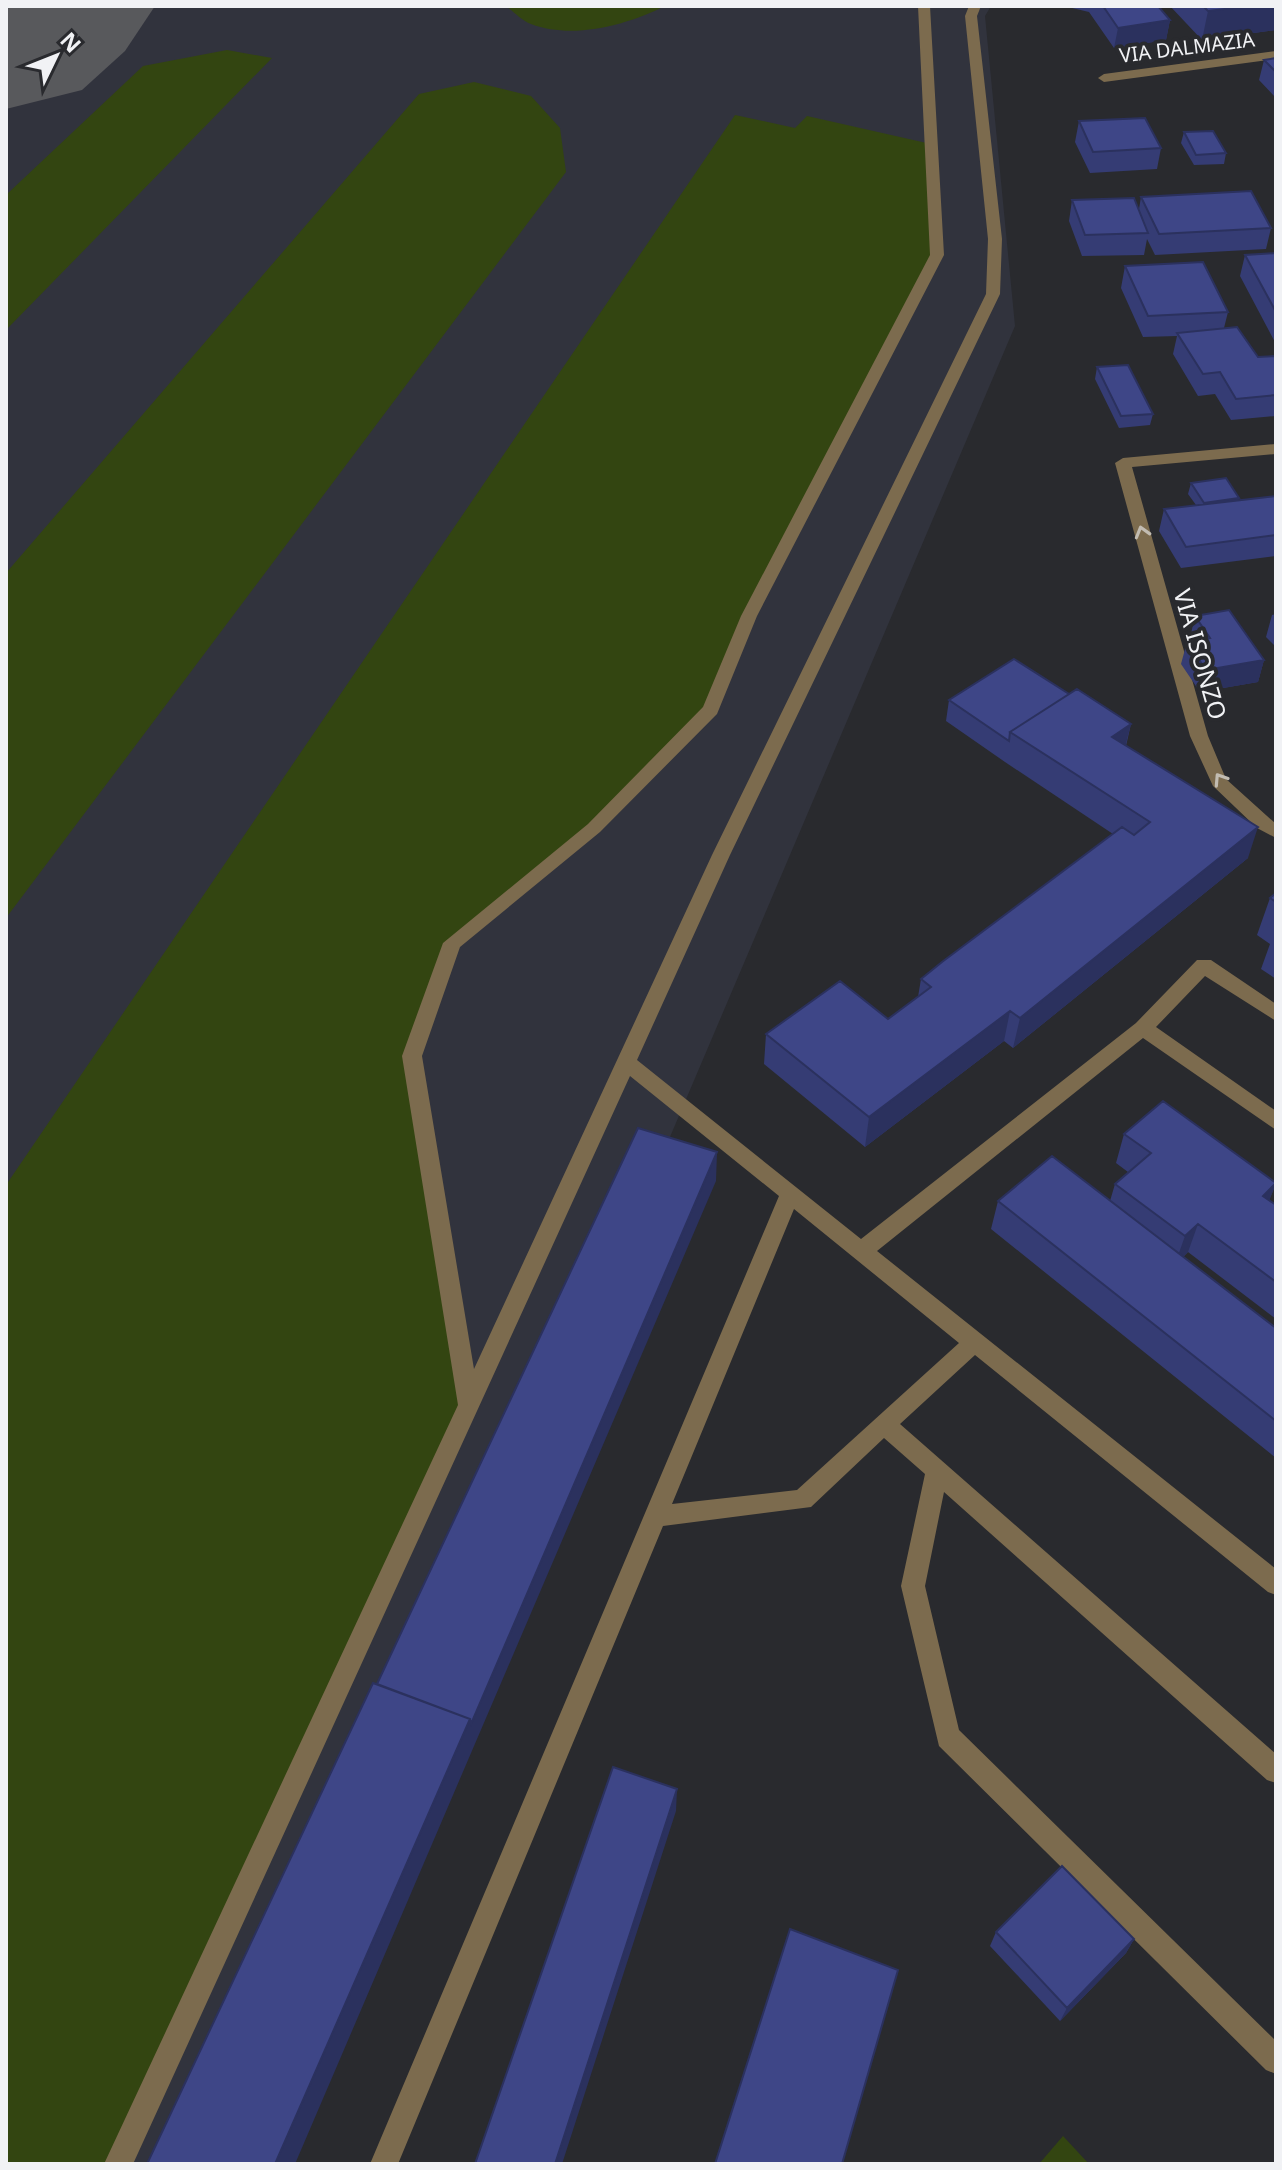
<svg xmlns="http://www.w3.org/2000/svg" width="1282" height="2170" font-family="'Noto Sans',sans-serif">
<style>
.built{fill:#31333d}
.green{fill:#334511}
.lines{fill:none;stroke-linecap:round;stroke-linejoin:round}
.taxiway{fill:#58595c;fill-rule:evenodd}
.runway{fill:#58595c;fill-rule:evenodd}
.lane{fill:#7c6b4e;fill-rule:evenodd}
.street{fill:#7c6b4e;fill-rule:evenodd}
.wall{fill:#353c74}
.shaded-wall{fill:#2b315e}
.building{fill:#3e4687;stroke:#2b315e;stroke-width:2}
.oneway{stroke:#c2bcb2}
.labels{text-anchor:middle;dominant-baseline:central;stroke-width:8;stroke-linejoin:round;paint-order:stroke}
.far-street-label{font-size:20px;fill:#f1f2f5;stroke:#292a2e}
.street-label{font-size:24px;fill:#f1f2f5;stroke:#292a2e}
</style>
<rect width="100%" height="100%" fill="#292a2e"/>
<path class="built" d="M6,6H991L985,16L1015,326L233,2164H6Z"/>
<path class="green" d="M506,6H665C627,25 573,40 531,24C522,21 514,12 506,6Z
M227,50L272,58L6,330V195L143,66Z
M474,82L531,96L560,128L566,172L6,918V573L419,94Z
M735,115L795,128L807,116L931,144L937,255L749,616L711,710L594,828L451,943L412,1056L469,1405L118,2164H6V1185Z
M1063,2136L1089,2164H1039Z"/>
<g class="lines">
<path class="taxiway" d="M6,6H73V14L45,54L15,62L6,59Z"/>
<path class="runway" d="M6,6H155L125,51L82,90L6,109Z"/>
<path class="lane" d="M918,6H930L944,255L757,616L717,714L600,832L460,947L422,1056L474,1369L712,855L986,294L988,239L965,16L969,6H981L977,16L1002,239L1000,294L730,855L637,1060L861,1239L1136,1023L1197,960H1211L1276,1004V1021L1205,976L1156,1027L1276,1111V1130L1143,1038L877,1251L1276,1569V1595L1268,1592L975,1355L900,1424L1276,1754V1783L1267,1780L944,1492L925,1586L959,1730L1276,2041V2074L1266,2070L939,1746L901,1586L925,1474L884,1438L811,1507L663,1526L398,2164H370L779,1196L630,1076L133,2164H104L458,1405L402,1056L443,943L588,824L703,707L741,616L930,255ZM794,1209L959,1343L797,1490L672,1504Z"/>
<path class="street" d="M1276,51V59L1104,82L1098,78L1104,74Z
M1276,444V454L1132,467L1208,736L1226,779L1276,824V838L1257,828L1213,786L1190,736L1115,463L1123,458Z"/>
</g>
<path class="wall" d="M1068,6H1158L1170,20L1166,40L1114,48L1089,12L1068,7Z
M1170,6H1276V30L1202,40Z
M1276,58V98L1259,80L1264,60Z
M1079,121L1161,148L1157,169L1090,173L1075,142Z
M1184,132L1226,153L1224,164L1194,165L1181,143Z
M1141,197L1271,228L1266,249L1155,255L1147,239L1144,255L1082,256L1069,221L1072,200L1139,209Z
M1276,253V344L1240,276L1245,255Z
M1125,266L1228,312L1224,328L1258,357L1276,356V416L1231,420L1215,394L1198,396L1173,354L1177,336L1143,337L1121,288Z
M1097,367L1153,414L1150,425L1119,428L1095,379Z
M1191,483L1239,498L1238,500L1276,496V556L1181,568L1159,531L1164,509L1196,505L1188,494Z
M1276,614V647L1266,637L1272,615Z
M1195,616L1264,660L1258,682L1200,692L1181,664L1187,642L1192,641L1190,638Z
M1069,694L1131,724L1126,746L1248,858L1013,1048L1004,1041L865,1147L764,1064L766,1034L888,1019L918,997L921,979L1113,834L1005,762L946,721L949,700Z
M1276,893V979L1261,969L1270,944L1257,935L1270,898Z
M1124,1134L1276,1184L1269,1200L1276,1205V1319L1188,1252L1183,1257L1276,1328V1458L991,1229L998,1201H1110L1115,1184L1128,1172L1116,1163Z
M996,1932L1134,1939L1126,1953L1060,2021L990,1946Z"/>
<path class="shaded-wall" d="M1250,6H1276V30L1202,40L1208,11Z
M1170,20L1166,40L1114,48L1118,28Z
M1239,498L1236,509L1201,514L1204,503Z
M1264,660L1258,682L1200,692L1206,670Z
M1131,724L1123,755L1112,737Z
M1258,827L1248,858L1013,1048L1020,1018Z
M1010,1011L1004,1041L865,1147L869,1117Z
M717,1152L716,1181L295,2164H275Z
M1276,1183L1265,1212L1263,1196Z
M1198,1224L1188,1252L1175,1264L1185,1236Z
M677,1789L676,1811L562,2164H555Z
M1134,1939L1126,1953L1060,2021L1067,2008Z"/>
<path class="building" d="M1103,6H1158L1170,20L1118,28Z
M1203,6H1250L1208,11Z
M1276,58V72L1264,60Z
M1145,118L1161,148L1093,152L1079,121Z
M1213,131L1226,153L1196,155L1184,132Z
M1251,191L1271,228L1159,234L1141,197Z
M1134,198L1148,233L1085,235L1072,200Z
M1276,253V312L1245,255Z
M1203,262L1228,312L1148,316L1125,266Z
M1237,327L1258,357L1276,356V395L1236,399L1220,372L1203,374L1177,333Z
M1128,365L1153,414L1121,416L1097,367Z
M1226,478L1239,498L1204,503L1191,483Z
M1276,496V535L1186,547L1164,509Z
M1229,610L1264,660L1206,670L1187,642L1210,638L1195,616Z
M1014,659L1069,694L1010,732L1009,741L949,700Z
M1077,689L1131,724L1112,737L1258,827L1020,1018L1010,1011L869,1117L766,1034L840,981L888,1019L931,987L921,979L942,962L1122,827L1134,835L1150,822L1010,732Z
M1276,893V902L1270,898Z
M1163,1101L1276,1183L1263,1196L1276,1205V1282L1198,1224L1185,1236L1115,1184L1151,1153L1124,1134Z
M638,1128L717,1152L471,1724L470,1719L377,1684Z
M1052,1156L1276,1328V1421L998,1201Z
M373,1683L470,1719L275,2164H147Z
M613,1767L677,1789L555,2164H475Z
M1062,1866L1134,1939L1067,2008L996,1932Z
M790,1929L898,1970L842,2164H715Z"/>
<defs><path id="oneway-chevron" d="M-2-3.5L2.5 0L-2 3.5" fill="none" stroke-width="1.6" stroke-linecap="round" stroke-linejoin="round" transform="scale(2)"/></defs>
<g class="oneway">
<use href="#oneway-chevron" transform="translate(1142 532) rotate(-106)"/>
<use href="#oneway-chevron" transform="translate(1220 779) rotate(-123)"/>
</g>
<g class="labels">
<g class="far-street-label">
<text transform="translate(1187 47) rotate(-7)">VIA DALMAZIA</text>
</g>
<g class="street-label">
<text transform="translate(1201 654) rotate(74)">VIA ISONZO</text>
</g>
</g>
<rect width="1282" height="2170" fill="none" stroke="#f1f2f5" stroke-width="16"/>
<g transform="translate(56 56) rotate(47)" stroke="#292a2e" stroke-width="6" paint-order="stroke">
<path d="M0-6L14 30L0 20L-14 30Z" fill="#f1f2f5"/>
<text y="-12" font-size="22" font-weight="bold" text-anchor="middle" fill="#f1f2f5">N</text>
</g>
</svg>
